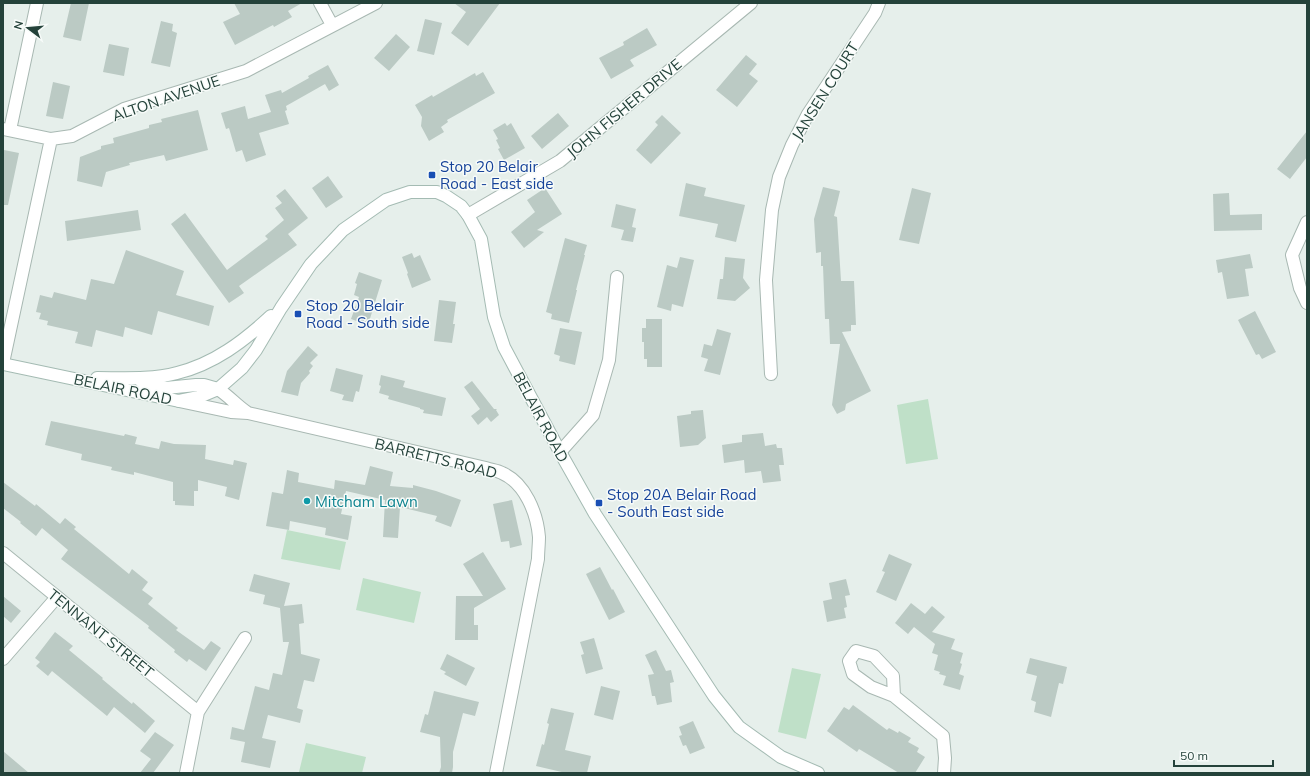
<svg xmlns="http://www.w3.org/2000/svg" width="1310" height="776" font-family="Mulish,sans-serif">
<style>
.green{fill:#bfe0c8}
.building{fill:#bbcac4}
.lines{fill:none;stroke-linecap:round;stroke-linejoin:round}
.street-casing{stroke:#a8b8b2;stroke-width:14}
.secondary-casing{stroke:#a4bbb3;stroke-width:14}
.street{stroke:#fff;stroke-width:12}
.secondary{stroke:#fff;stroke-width:12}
.transit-dot{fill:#1a4fb4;stroke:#f7fbf9;stroke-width:1.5}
.culture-dot{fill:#0f9aa8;stroke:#f7fbf9;stroke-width:1.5}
.labels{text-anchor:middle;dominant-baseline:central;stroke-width:3;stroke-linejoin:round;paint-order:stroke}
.street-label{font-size:15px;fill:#24423a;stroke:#f7fbf9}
.transit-label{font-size:15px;fill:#164399;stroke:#f7fbf9;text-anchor:start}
.culture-label{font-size:15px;fill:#0d838f;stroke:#f7fbf9;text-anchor:start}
</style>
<rect width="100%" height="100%" fill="#e6efeb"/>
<path class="green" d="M928,399L938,459L906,464L897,405Z
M287,530L346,542L340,570L281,559Z
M363,578L421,592L414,623L356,610Z
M792,668L821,674L806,739L778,732Z
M306,743L366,757L362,773L299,772Z"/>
<path class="building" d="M71,3H89L81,41L63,37Z
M234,3H302L288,11L292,17L274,27L273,25L235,45L223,22L240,14Z
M454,3H500L468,46L451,33L466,12Z
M425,19L442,23L434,55L417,51Z
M161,21L173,24L172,31L177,33L170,67L151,63Z
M647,28L657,45L630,60L634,66L611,79L599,58L624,45L623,42Z
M396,34L410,47L389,71L374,58Z
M109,44L129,48L124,76L103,72Z
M746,55L757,64L749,74L758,81L737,107L716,90Z
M328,65L339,85L329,91L325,84L286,106L287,110L285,111L289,124L259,133L266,155L246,162L242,150L236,152L229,128L226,129L221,113L245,106L248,119L271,112L265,95L281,90L282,93L309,78L308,76Z
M483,72L495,93L447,120L448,122L441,127L444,132L429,141L421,126L422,117L415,105L432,95L433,97L475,73L476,76Z
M53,82L70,86L63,119L46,116Z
M198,110L208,150L166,161L164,155L129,163L130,165L106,172L102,187L77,181L80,157L101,149V146L114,143L113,138L149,128V125L162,122L161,119Z
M558,113L569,126L542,149L531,136Z
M662,115L681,133L651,164L636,150L658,125L655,122Z
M505,123L507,126L511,123L525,148L504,160L498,149L500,148L496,140L498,139L493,130Z
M1307,131V157L1290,179L1277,169Z
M4,150L19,153L8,205H3V156Z
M328,176L343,197L326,208L312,188Z
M686,183L706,188L704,196L745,205L736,242L715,237L718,224L679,216Z
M823,187L840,191L834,216L837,217L841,281H854L856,325H851V331L842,332L871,391L846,404L845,410L837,414L832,405L840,344H830L829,319H825L823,266H821V252L816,253L814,219Z
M545,188L562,214L537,230L544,232L524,248L511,232L535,212L527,200Z
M912,188L931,193L919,244L899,240Z
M285,189L308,218L288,234L297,245L239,286L244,293L229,303L171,224L185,213L227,270L268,239L265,236L284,220L275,208L282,203L276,196Z
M1229,193L1230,215L1262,214V230L1214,231L1213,194Z
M616,204L636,209L632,227L636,228L633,242L621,240L624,230L611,227Z
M138,210L141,230L67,241L65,221Z
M565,238L587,245L584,255H585L576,290H577L569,323L551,319L552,314L546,312Z
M126,250L184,271L176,295L214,306L209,326L158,311L152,335L125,327L123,337L96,330L92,347L75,343L78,332L47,325L48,321L39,319L41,313L36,312L40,295L52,298L54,292L86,300L91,279L114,284Z
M412,253L414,258L420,255L431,280L412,288L407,274L408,273L402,257Z
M1250,254L1253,268L1245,269L1249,296L1227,299L1222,272L1218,273L1216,260Z
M680,257L694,260L683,307L672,304L671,311L657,307L667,265L677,268Z
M725,257L745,259L743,278L750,288L735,301L717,299L720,279H723Z
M359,272L382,280L368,325L351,319L359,297L354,295L357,284L355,283Z
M439,300L456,302L453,324H455L452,343L434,341Z
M1255,311L1276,352L1262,359L1259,354L1256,355L1238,320Z
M646,319H662V367H647V359H644V342H642V328H646Z
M560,328L582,332L575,365L559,361L560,356L554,354Z
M717,329L731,333L720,375L704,371L708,359L701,357L704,344L712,346Z
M308,346L318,355L310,363L313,366L309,371L310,373L301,383L298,396L281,392L287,371Z
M336,368L363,375L359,392L356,391L353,402L342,400L344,395L330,391Z
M381,375L405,381L403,387L446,398L442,416L423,413L424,410L420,409V408L388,399L389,396L379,393L381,386L379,385Z
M472,381L494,409H497L496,410L499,415L491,422L487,417L478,425L471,416L480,409L464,387Z
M703,410L706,438L698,445L680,447L677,416L691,414V411Z
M51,421L124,436L125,434L137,437L135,444L159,449L161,441L174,444L206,445L205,459L233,465L234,460L247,463L239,500L225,496L227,487L198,480V491H194V506L175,505V501H173V482L134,472V475L111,470L112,467L81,460L82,454L45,445Z
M763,433L765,446L776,444L777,448H782L784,465H779L781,481L763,483L761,471L745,473L744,460L724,463L722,445L742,442V435Z
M370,466L393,472L390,486L413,488V485L436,491L461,500L451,527L435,521L437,516L400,507L398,538L383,537L385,500L346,491L341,514L352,516L348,540L325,535L326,528L290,521L289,530L266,526L272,492L283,494L287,470L299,473L298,482L334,489L335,480L365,485Z
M3,482L35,506L36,504L60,524L65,518L76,527L74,529L129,574L132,569L148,582L142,590L153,598L148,604L178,628L176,630L204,650L211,641L221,648L206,671L189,659L187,662L174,652L175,650L148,628L149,626L61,559L68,550L42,528L36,536L20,523L21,522L3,508Z
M512,500L522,545L510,548L509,541L501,542L493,504Z
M483,552L506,589L474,608V625H478V640H455L456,596H483L463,564Z
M889,554L912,564L896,601L876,592L885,572L882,571Z
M600,567L612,590L613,589L625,612L609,620L586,574Z
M254,574L290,583L284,606L302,604L304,623L299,624L301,654L320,659L314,682L304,680L297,708L303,710L300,723L268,715L262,738L276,741L270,768L241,762L245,742L230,739L232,727L244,730L255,686L269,690L273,673L282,675L289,642H283L280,608L263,604L265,595L249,591Z
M846,579L850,595L845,596L847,607L844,608L846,618L827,622L823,601L832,599L829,583Z
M3,596L21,611L11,623L3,616Z
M911,603L925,614L932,606L945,617L932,632L955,639L951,649L963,653L960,663L962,664L959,674L964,676L960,690L943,685L946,676L939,674L940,672L934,670L938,655L932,653L935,644L914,627L908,634L895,623Z
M55,632L73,646L69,650L103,678L102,679L132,704L133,702L155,721L145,733L114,707L107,716L52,671L48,676L36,666L40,662L35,658Z
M594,638L603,669L586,674L581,655L584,654L580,642Z
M656,650L666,671L671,670L674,682L670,683L672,702L657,705L655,696H652L648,675L654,674L645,655Z
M447,654L475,668L466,686L444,674L446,672L440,669Z
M1030,658L1067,667L1063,684L1059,683L1051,717L1034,712L1036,702L1031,700L1037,676L1026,673Z
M601,686L620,691L613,720L594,715Z
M434,691L479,702L475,716L463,713L453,752V767L452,773H439L441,767L440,737L420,732L425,714L428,715Z
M853,705L887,730L889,728L898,733L899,731L911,738L908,742L919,748L917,752L925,757L915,773H899L859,749L857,752L827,731L844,707L849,710Z
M551,708L574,713L565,750L591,756L587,773H566L536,766L542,744L544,745L549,724L547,723Z
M693,721L705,748L690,754L686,745L683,746L679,736L682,735L679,727Z
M155,732L174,745L153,773H140L151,759L140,751Z
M3,751L29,773H3Z"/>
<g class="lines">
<g class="street-casing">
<path id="street" d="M320,3L332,25
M3,129L51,139
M10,130L37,3
M468,215L560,161L751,3
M1307,222L1292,255L1300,288L1307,303
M3,363L51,139L72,136L124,109L246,71L376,3
M771,374L766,280L772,210L779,177L792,145L808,114L875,13L879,3
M218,389C229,396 237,406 248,413
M179,401L231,412L248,413L486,468C491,470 497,470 502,473C525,483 537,513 539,537C539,544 538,552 538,559L496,773
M560,452L593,415L609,360L617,277
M3,553L198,712L186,773
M3,659L57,597
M894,696L893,676L874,656L856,651L849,661L853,674L871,687L894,696L943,736L945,758L944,773
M198,712L245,638"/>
</g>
<g class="secondary-casing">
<path id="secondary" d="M3,364L179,401L199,397L218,389L242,368L256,350L281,308L311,264L343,230L386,200L410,192H437L446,196L461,206L468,215L481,239L494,317L504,347L560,452L595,514L714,696L739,727L781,757L818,773
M97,378C123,378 151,380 177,373C214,364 244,341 271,316
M141,381L166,388L196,385H204L218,389"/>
</g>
<use href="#street" class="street"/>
<use href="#secondary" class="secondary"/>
</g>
<g class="transit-dot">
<rect x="428" y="171" width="8" height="8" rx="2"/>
<rect x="294" y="310" width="8" height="8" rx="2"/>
<rect x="595" y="499" width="8" height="8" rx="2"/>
</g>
<circle class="culture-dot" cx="307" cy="501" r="4"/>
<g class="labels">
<g class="street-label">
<text transform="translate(825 91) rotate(-58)">JANSEN COURT</text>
<text transform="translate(166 98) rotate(-19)">ALTON AVENUE</text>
<text transform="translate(624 108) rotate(-40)">JOHN FISHER DRIVE</text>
<text transform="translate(123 389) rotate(12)">BELAIR ROAD</text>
<text transform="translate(541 417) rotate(62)">BELAIR ROAD</text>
<text transform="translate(436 458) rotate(14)">BARRETTS ROAD</text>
<text transform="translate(101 633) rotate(39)">TENNANT STREET</text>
</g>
<g class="transit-label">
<text x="440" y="166">Stop 20 Belair<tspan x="440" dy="17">Road - East side</tspan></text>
<text x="306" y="305">Stop 20 Belair<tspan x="306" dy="17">Road - South side</tspan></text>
<text x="607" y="494">Stop 20A Belair Road<tspan x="607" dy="17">- South East side</tspan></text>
</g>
<g class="culture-label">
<text x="315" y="501">Mitcham Lawn</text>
</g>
</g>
<rect width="1310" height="776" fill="none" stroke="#24423a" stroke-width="8"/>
<g transform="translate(28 28) rotate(286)" stroke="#f7fbf9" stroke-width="3" paint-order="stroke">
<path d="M0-3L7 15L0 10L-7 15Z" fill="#24423a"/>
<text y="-6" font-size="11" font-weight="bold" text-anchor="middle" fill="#24423a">N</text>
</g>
<path d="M1174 760v6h99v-6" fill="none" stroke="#24423a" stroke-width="2"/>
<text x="1180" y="760" font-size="12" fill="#24423a" stroke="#f7fbf9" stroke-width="3" paint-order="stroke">50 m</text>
</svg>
